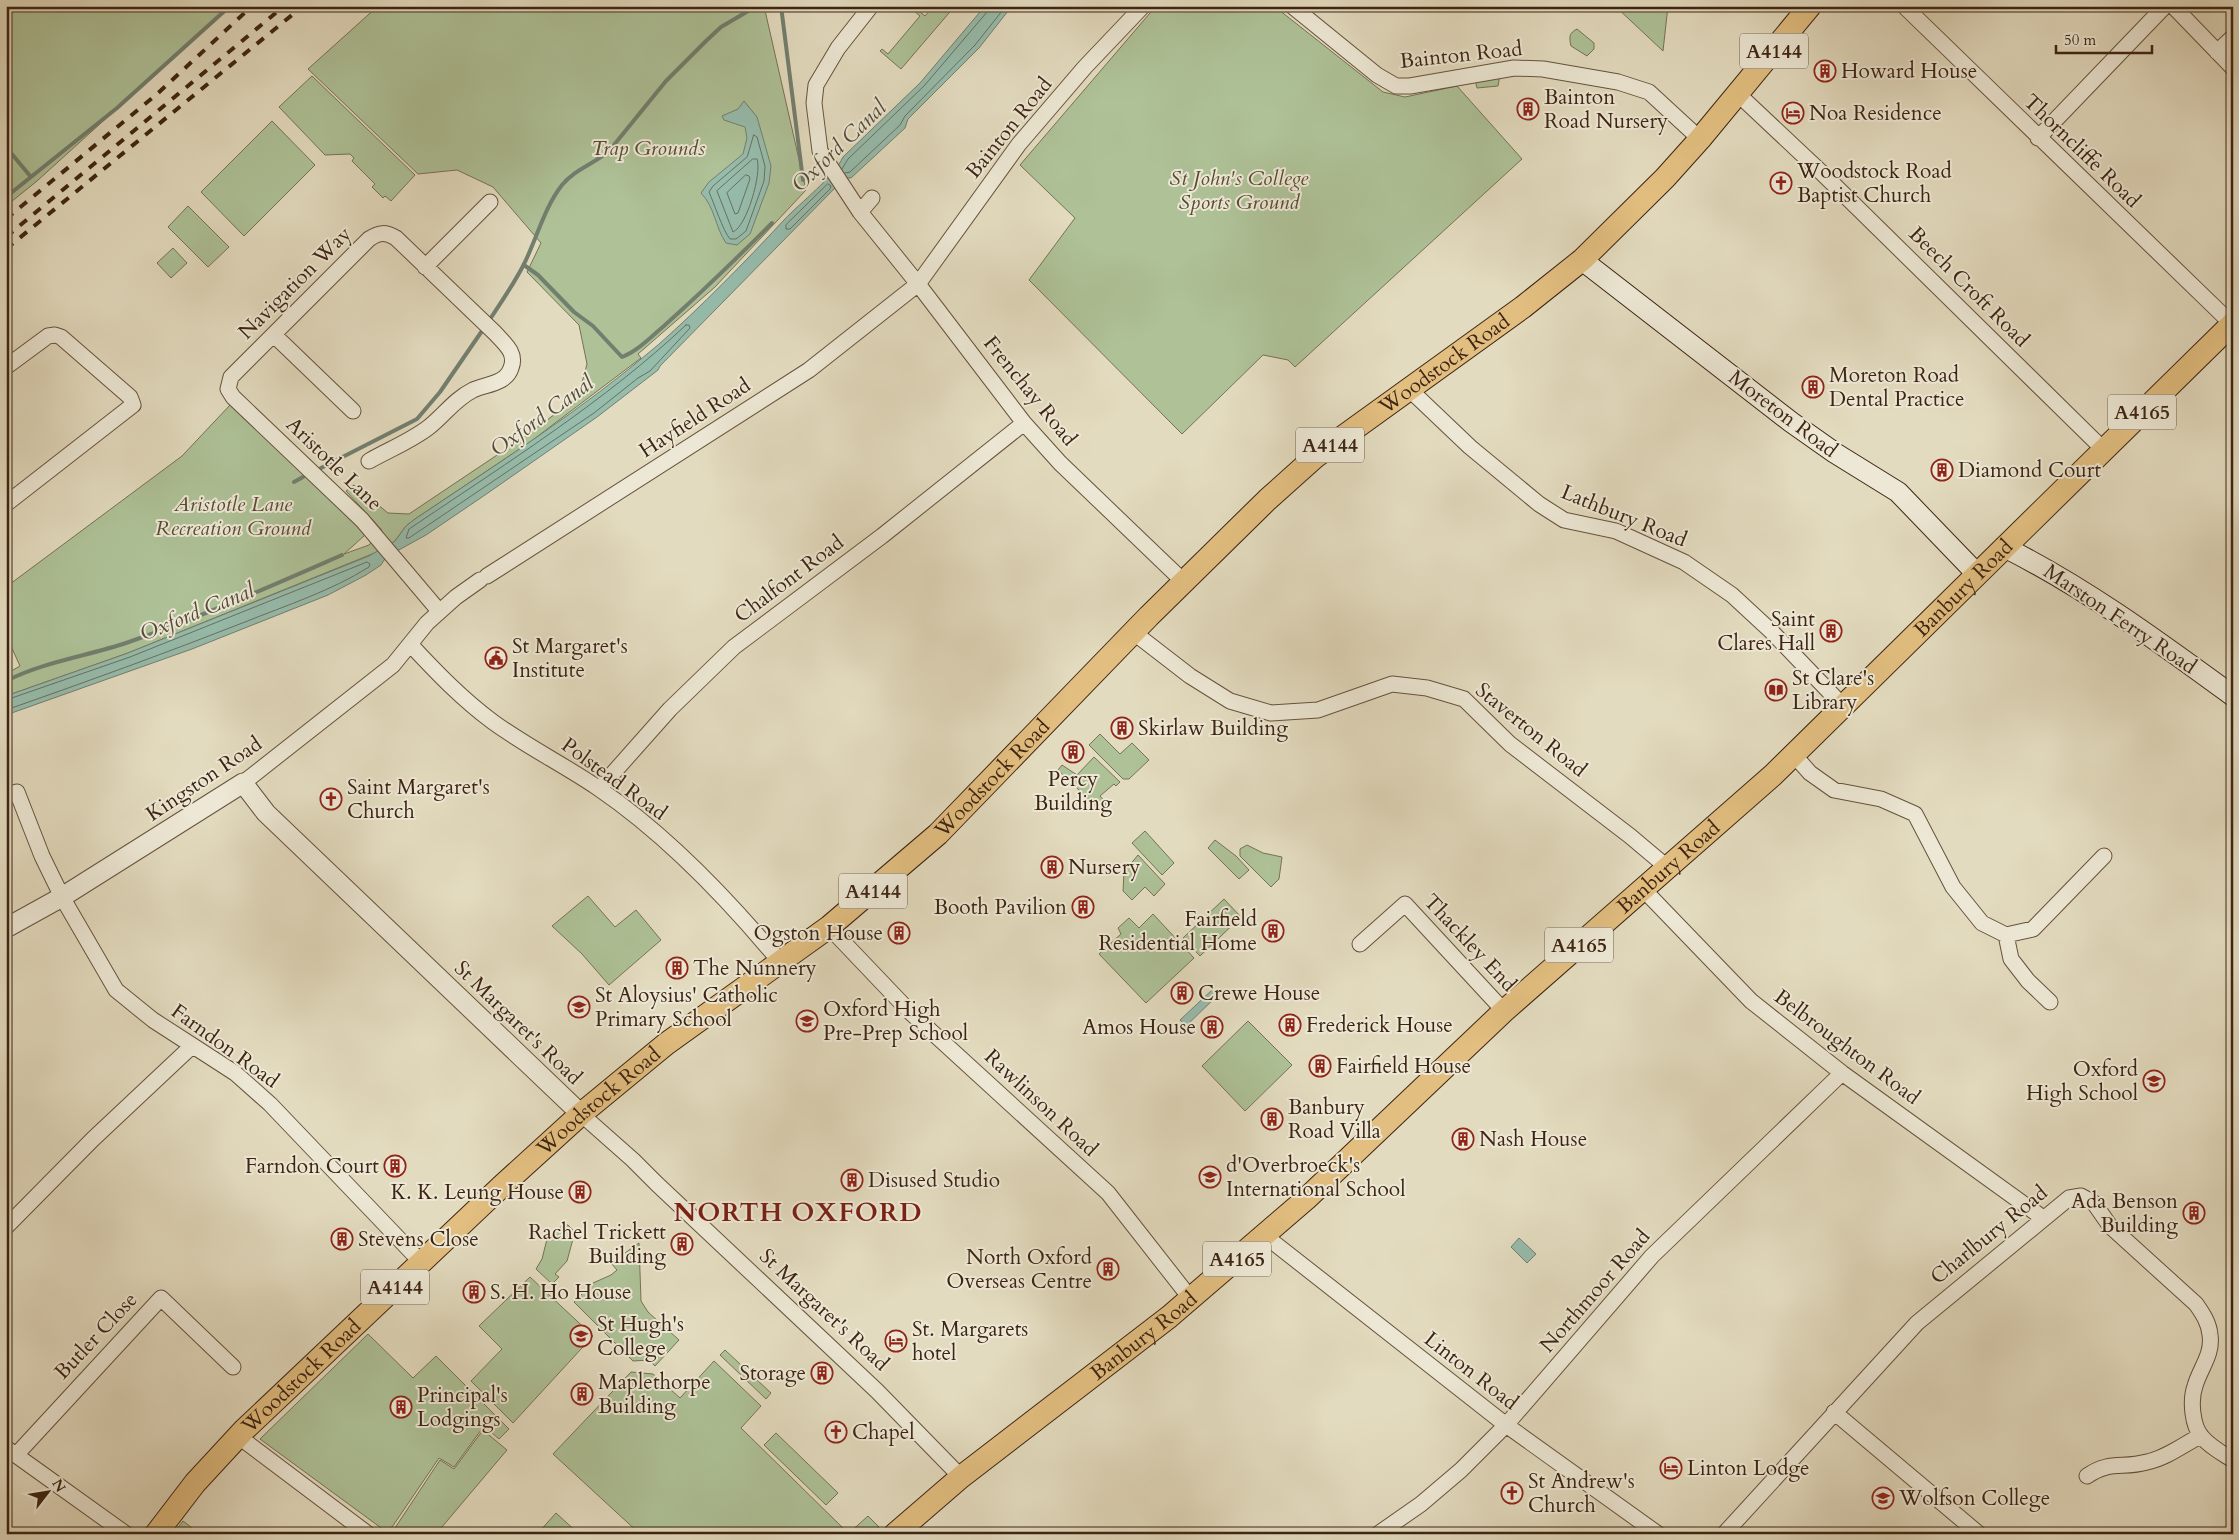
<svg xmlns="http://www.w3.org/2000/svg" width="2239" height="1540" font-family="Cardo,serif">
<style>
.green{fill:#aec197;stroke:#767255}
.water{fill:#96bcac;stroke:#727f6f}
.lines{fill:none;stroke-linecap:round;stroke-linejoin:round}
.shore{stroke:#6a7060;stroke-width:1}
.stream{stroke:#727f6f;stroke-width:4}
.minor-casing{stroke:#66523e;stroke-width:17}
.tertiary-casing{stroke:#66523e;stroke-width:21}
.secondary-casing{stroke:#3d2413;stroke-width:22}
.primary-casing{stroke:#3d2413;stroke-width:24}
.minor{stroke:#ede8d5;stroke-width:15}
.tertiary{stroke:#ede8d5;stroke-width:19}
.secondary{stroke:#ede8d5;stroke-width:20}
.primary{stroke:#e2be80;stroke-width:22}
.rail{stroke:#3d2413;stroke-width:4;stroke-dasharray:9 9;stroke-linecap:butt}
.labels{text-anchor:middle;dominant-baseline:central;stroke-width:4;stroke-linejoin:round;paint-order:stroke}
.shield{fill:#ede8d5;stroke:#725f4d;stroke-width:1}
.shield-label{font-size:20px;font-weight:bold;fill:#3d2413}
.street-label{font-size:21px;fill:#3d2413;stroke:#ede8d5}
.poi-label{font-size:21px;fill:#3d2413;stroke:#ede8d5;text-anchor:start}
.park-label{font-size:21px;font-style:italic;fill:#594b34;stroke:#ede8d5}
.water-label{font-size:22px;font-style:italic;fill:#534a39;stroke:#ede8d5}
.district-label{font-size:26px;font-weight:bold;letter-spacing:1px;fill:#7a1f14;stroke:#ede8d5}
</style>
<rect width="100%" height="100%" fill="#e3dbbf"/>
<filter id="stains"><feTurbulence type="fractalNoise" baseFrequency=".004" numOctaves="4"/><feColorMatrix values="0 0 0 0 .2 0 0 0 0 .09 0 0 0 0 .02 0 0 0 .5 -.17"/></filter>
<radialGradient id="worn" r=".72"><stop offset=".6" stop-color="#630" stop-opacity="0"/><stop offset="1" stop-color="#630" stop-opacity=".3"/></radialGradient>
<path class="green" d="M6,6H230L37,181L6,206Z
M378,6H764L806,190L715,287L638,354L641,358L530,442L415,519L406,526L395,541L382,550L128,653L6,696V674L20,666L6,635V587L182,456L231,404L361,530L365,535L344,554L369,545L382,530L346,491L354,485L388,513L409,514L524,437L578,397L587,364L579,325L527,272L541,243L493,187L457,170L418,174L308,69Z
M908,6H913L925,16L932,8L930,6H955L901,69L880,51L882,49L888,54L920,16Z
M1156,6H1274L1383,92L1405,97L1457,86L1522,159L1295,367L1288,360L1263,355L1182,434L1029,280L1075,218L1020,165Z
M1615,6H1668L1663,51Z
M1577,29L1594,43V49L1587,56L1571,46C1569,37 1569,33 1577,29Z
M1500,75L1498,86L1477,88L1475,79Z
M312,76L415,175L391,201L385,196L383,198L372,187L375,184L352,161L354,158L350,154L325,155L279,107Z
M272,121L315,165L244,236L201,192Z
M188,206L229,247L208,267L168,227Z
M173,248L187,263L171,278L157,263Z
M1100,734L1120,754L1132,743L1149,760L1129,779H1123L1089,745Z
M1094,757L1120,782L1116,786L1114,784L1100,796L1106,803V809L1102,812L1058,770L1062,765L1077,775Z
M1145,831L1174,863L1162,875L1132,843Z
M1215,840L1236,856L1249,870L1239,879L1208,848Z
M1247,845L1263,853L1282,857L1279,879L1271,887L1240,856V849Z
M1138,855L1165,884L1154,896L1145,887L1132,900L1123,891L1124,872Z
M588,896L615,927L636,910L661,940L609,985L582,954L552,926Z
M1224,899L1241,917L1200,956L1183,938Z
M1153,914L1194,958L1146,1003L1099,954L1121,934L1118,928L1129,918L1139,928Z
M1248,1021L1292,1065L1245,1111L1202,1066Z
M563,1225H568L578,1235L573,1239L567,1261L555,1274L559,1277L552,1284L536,1269L542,1259L547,1239Z
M639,1243L641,1301L648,1312L679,1340L655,1366L649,1360L633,1361L574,1302L593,1283L611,1275L617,1270L611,1263Z
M530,1277L593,1336L513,1423L471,1381L502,1349L479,1326Z
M368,1334L413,1378L436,1356L509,1429L499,1439L484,1426L454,1467L439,1458L388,1533L260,1439Z
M725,1350L771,1393L766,1399L720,1355Z
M714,1361L761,1406L741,1428L843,1528L837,1534H640L553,1454L631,1372L653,1374L680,1398Z
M483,1430L507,1450L436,1534H391L440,1460L454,1469Z
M776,1433L838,1493L826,1505L764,1445Z
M556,1513L579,1534H541L539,1532Z
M868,1516L879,1527L871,1534H848Z
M183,1521L200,1534H173Z"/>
<path class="water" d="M985,6H1012L979,48L908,119L905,128L851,178H847L836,187L660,366L658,370L597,417L485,495L426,535L386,557L381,565L366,575L328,595L192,649L6,715V696L128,653L369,556L395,541L406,526L415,519C497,464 582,410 658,345C702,306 744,263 784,220C801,202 834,177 843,157L920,83Z
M744,101L757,117L771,166L769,183L750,234L737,245L726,243C715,227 715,207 701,193L709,182L743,154L747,138L745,127L724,120L722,116L738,109Z
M1212,990L1218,995L1186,1026L1180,1020Z
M1519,1238L1536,1254L1527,1263L1511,1247Z"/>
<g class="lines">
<path class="shore" d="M754,135L757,137L765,166L764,181L746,231L736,239H730C723,231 714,203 709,192L713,186L747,157Z
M753,159H757C762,173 747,226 733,232L717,191Z
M842,169L848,159L924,86L987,12L988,6
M845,173L850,172L900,125L905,116L975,45L1006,6
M746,175L749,176L750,179L738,213L735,214L727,193Z
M828,184L831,186L830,189L790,229H786V225Z
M686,325H689L690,328L650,371L638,378L594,413L409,538H406L409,529L418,523C510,461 605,401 686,325Z
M6,700L130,657L367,562L370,564L369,567C331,591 287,605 245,622C166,653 86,682 6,710"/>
<path class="stream" d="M781,6L803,180
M6,147L31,177
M6,197L117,108L230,6
M524,265L538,275L574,312L593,326L622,357C638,351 652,336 665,325C702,292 737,258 772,223
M488,322C500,304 514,284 524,264C537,238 544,208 562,185C575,169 594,164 609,151L666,81L706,41L721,27L755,7
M321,468L417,419L440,392L484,328
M294,482L303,477
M6,681C43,662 87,656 126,643C199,618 271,586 342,555"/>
<g class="minor-casing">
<path id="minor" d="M871,6L838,48L816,85L814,103L820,151L860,212L918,284L1024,423L1060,463L1184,582
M1292,6L1377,75L1396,86H1410L1514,68L1543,69L1618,82L1649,92L1700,139
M1904,6L2232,324
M2173,6L2233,68
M2217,52L2233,37
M1738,94L1822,173L2104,450
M2038,138L2165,6
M860,212L872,198
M425,267L490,202
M274,335L353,411
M6,367L48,336L55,335L61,337L130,397L133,405L6,504
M1408,388L1470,447L1539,504L1564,520L1616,531L1684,562L1732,595L1772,632L1843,706
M369,461C388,450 411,441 429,427C444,415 455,399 473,390C486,384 506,384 511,368C517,353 505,344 495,333L396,238C385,232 380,232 369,239L231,377L228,389L233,397L362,520L439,611
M487,576L809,370L918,284L1019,144L1085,67L1143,6
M1133,632L1190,676L1230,701L1271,713L1318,710L1392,684L1427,688L1464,699L1510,744L1630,836L1668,868
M410,644C436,672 462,699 493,722C526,746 564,765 598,788C667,835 728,899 781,963
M1794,755L1810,773L1834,790L1881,799L1915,814L1953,887L1982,923L2006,935L2011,959L2028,981L2050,1002
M243,783L393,665L427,623L456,597L480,580
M599,789L670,709L734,647L882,536L1024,423
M6,795L17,792L42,856L62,897L116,990L153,1020L235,1073L270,1104L421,1262
M1643,889L1751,1001L1842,1073L2043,1218
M829,927L910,1012L1108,1193L1191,1299
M2006,935L2033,929L2104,856
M1360,944L1405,904L1504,1011
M581,1114L633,1160L657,1184L877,1391L961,1477
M6,1227L93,1139L192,1046
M1264,1235L1506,1425L1658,1534
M1834,1412L1979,1534
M238,1436L368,1534
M6,1448L126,1534
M16,1455L161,1298L233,1367
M2087,1476C2110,1460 2122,1469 2147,1462C2166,1458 2183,1445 2200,1436
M1378,1534L1421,1504L1461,1470L1506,1425L1652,1256L1842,1073
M1724,1534L1917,1323L2069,1198L2081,1196L2094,1203L2110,1226L2196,1304C2203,1314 2209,1323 2210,1335C2213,1355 2200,1368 2195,1386C2190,1400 2192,1426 2202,1437C2210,1447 2222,1453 2233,1460"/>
</g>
<g class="tertiary-casing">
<path id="tertiary" d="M6,928L62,897L243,783L266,813L581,1114"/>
</g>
<g class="secondary-casing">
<path id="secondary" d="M1582,260L1791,422L1835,453L1898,492L1977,574
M2004,547C2086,588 2159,642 2233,696"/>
</g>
<g class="primary-casing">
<g id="primary">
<path id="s1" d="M156,1534L195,1483L244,1430L504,1184L581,1114L666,1044L829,927L938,834L1149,616L1267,500L1315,457L1523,307L1582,260L1665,178L1700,139L1810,6"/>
<path id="s2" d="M895,1534L961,1477L1169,1317L1306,1199L1504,1011L1773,775L2233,323"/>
</g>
</g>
<use href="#minor" class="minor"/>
<use href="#tertiary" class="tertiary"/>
<use href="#secondary" class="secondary"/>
<use href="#primary" class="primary"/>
<path class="rail" d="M6,219L157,94L252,6
M6,237L284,6
M6,249L303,6"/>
</g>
<defs>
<g id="building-ring" transform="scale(1.125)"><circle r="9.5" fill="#ede8d5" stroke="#8f2418" stroke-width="1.5"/><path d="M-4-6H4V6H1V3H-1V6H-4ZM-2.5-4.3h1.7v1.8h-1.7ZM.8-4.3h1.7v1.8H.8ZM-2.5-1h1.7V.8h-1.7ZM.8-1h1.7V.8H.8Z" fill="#8f2418"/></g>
<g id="hotel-ring" transform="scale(1.125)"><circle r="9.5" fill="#ede8d5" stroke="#8f2418" stroke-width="1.5"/><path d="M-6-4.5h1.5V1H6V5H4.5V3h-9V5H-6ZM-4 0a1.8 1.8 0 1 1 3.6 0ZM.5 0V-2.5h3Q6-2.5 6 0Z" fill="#8f2418"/></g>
<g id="church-ring" transform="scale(1.125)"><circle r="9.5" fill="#ede8d5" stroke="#8f2418" stroke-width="1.5"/><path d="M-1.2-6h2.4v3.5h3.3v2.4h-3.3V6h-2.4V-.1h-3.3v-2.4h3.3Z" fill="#8f2418"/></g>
<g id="civic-ring" transform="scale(1.125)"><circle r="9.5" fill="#ede8d5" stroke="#8f2418" stroke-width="1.5"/><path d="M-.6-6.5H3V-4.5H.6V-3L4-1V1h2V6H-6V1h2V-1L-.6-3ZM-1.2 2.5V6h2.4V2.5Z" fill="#8f2418"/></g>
<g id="library-ring" transform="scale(1.125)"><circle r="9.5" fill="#ede8d5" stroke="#8f2418" stroke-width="1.5"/><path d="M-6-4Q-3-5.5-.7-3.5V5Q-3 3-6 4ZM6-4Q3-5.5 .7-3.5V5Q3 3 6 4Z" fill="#8f2418"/></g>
<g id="school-ring" transform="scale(1.125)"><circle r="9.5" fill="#ede8d5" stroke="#8f2418" stroke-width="1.5"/><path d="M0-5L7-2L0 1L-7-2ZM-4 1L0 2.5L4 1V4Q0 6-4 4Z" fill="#8f2418"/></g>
<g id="university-ring" transform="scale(1.125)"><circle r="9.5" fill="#ede8d5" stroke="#8f2418" stroke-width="1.5"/><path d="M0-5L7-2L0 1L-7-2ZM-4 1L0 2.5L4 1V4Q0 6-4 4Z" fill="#8f2418"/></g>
</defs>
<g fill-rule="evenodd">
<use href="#building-ring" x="1825" y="71"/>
<use href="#building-ring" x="1528" y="109"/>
<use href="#hotel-ring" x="1793" y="113"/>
<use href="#church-ring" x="1781" y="183"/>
<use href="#building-ring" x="1813" y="387"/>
<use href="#building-ring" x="1942" y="470"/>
<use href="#building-ring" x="1831" y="631"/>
<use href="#civic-ring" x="496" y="658"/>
<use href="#library-ring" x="1776" y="690"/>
<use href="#building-ring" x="1122" y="728"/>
<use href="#building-ring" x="1073" y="752"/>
<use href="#church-ring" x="331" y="799"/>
<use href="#building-ring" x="1052" y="867"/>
<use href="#building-ring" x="1083" y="907"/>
<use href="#building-ring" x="1273" y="931"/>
<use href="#building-ring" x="899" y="933"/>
<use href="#building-ring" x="677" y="968"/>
<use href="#building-ring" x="1182" y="993"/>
<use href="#school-ring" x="579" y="1007"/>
<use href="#school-ring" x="807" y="1021"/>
<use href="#building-ring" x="1290" y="1025"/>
<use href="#building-ring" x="1212" y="1027"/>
<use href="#building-ring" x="1320" y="1066"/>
<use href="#school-ring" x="2154" y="1081"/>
<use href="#building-ring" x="1272" y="1119"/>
<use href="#building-ring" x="1463" y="1139"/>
<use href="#building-ring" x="395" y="1166"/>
<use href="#school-ring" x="1210" y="1177"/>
<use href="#building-ring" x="852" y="1180"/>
<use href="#building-ring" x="580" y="1192"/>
<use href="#building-ring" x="2194" y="1213"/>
<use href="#building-ring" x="342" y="1239"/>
<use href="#building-ring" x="682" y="1244"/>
<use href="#building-ring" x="1108" y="1269"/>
<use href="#building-ring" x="474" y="1292"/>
<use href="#university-ring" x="581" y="1336"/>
<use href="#hotel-ring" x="896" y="1341"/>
<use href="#building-ring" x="822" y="1373"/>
<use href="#building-ring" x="582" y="1394"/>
<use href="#building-ring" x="401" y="1407"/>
<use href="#church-ring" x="836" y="1432"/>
<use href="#hotel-ring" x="1671" y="1468"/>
<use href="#church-ring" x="1512" y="1493"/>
<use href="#university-ring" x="1883" y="1498"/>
</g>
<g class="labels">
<g class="shield">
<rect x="1740" y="33.5" width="68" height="35" rx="4"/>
<rect x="2108" y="394.5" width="68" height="35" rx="4"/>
<rect x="1296" y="427.5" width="68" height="35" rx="4"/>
<rect x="839" y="873.5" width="68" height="35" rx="4"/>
<rect x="1545" y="927.5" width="68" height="35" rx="4"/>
<rect x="1203" y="1241.5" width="68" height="35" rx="4"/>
<rect x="361" y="1269.5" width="68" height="35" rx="4"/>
</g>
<g class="shield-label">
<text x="1774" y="51">A4144</text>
<text x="2142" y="412">A4165</text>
<text x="1330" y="445">A4144</text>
<text x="873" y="891">A4144</text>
<text x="1579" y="945">A4165</text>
<text x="1237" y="1259">A4165</text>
<text x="395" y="1287">A4144</text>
</g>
<g class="street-label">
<text transform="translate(1461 55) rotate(-6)">Bainton Road</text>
<text transform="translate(1009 128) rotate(-51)">Bainton Road</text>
<text transform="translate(2082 151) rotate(44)">Thorncliffe Road</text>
<text transform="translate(295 283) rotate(-45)">Navigation Way</text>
<text transform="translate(1969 287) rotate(45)">Beech Croft Road</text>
<text stroke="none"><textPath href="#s1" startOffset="1745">Woodstock Road</textPath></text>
<text transform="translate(1030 391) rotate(51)">Frenchay Road</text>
<text transform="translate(1783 414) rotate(37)">Moreton Road</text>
<text transform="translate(695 418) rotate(-33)">Hayfield Road</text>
<text transform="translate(334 464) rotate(44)">Aristotle Lane</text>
<text transform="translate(1624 516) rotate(22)">Lathbury Road</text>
<text transform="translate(789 579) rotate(-37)">Chalfont Road</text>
<text stroke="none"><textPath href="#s2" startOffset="1428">Banbury Road</textPath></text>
<text transform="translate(2120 619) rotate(34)">Marston Ferry Road</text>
<text transform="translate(1531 730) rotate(39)">Staverton Road</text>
<text stroke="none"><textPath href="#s1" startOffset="1130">Woodstock Road</textPath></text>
<text transform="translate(204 779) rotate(-34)">Kingston Road</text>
<text transform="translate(614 779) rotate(36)">Polstead Road</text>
<text stroke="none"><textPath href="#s2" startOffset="1022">Banbury Road</textPath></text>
<text transform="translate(1470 943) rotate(47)">Thackley End</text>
<text transform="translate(518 1023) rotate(44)">St Margaret's Road</text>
<text transform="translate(225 1046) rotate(36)">Farndon Road</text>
<text transform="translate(1847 1047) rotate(37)">Belbroughton Road</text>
<text stroke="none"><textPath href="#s1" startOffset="620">Woodstock Road</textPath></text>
<text transform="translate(1041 1103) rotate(43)">Rawlinson Road</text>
<text transform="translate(1989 1235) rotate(-39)">Charlbury Road</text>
<text transform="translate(1595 1291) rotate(-49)">Northmoor Road</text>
<text transform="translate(824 1310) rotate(43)">St Margaret's Road</text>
<text transform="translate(96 1336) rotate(-47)">Butler Close</text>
<text stroke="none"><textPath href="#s2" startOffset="318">Banbury Road</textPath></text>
<text transform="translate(1471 1371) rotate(38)">Linton Road</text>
<text stroke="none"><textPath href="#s1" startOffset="215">Woodstock Road</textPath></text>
</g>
<g class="poi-label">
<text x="1841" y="71">Howard House</text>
<text x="1544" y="97">Bainton<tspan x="1544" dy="24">Road Nursery</tspan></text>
<text x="1809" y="113">Noa Residence</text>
<text x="1797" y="171">Woodstock Road<tspan x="1797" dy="24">Baptist Church</tspan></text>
<text x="1829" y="375">Moreton Road<tspan x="1829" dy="24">Dental Practice</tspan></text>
<text x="1958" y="470">Diamond Court</text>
<text x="1815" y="619" text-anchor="end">Saint<tspan x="1815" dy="24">Clares Hall</tspan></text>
<text x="512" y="646">St Margaret's<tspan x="512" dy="24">Institute</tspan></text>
<text x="1792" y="678">St Clare's<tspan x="1792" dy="24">Library</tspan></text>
<text x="1138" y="728">Skirlaw Building</text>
<text x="1073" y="779" text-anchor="middle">Percy<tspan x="1073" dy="24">Building</tspan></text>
<text x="347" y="787">Saint Margaret's<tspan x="347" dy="24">Church</tspan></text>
<text x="1068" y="867">Nursery</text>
<text x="1067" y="907" text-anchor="end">Booth Pavilion</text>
<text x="1257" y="919" text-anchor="end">Fairfield<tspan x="1257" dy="24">Residential Home</tspan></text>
<text x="883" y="933" text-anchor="end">Ogston House</text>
<text x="693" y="968">The Nunnery</text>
<text x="1198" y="993">Crewe House</text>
<text x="595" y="995">St Aloysius' Catholic<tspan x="595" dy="24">Primary School</tspan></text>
<text x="823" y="1009">Oxford High<tspan x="823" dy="24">Pre-Prep School</tspan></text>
<text x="1306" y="1025">Frederick House</text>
<text x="1196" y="1027" text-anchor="end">Amos House</text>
<text x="1336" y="1066">Fairfield House</text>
<text x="2138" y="1069" text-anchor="end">Oxford<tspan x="2138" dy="24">High School</tspan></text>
<text x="1288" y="1107">Banbury<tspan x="1288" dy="24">Road Villa</tspan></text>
<text x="1479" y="1139">Nash House</text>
<text x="1226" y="1165">d'Overbroeck's<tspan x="1226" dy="24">International School</tspan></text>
<text x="379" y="1166" text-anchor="end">Farndon Court</text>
<text x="868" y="1180">Disused Studio</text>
<text x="564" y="1192" text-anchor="end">K. K. Leung House</text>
<text x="2178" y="1201" text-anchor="end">Ada Benson<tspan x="2178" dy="24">Building</tspan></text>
<text x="666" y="1232" text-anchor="end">Rachel Trickett<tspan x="666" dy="24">Building</tspan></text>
<text x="358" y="1239">Stevens Close</text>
<text x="1092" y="1257" text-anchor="end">North Oxford<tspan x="1092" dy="24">Overseas Centre</tspan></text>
<text x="490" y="1292">S. H. Ho House</text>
<text x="597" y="1324">St Hugh's<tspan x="597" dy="24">College</tspan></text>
<text x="912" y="1329">St. Margarets<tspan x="912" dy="24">hotel</tspan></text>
<text x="806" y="1373" text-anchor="end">Storage</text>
<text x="598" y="1382">Maplethorpe<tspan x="598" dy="24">Building</tspan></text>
<text x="417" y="1395">Principal's<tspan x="417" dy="24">Lodgings</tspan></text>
<text x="852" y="1432">Chapel</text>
<text x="1687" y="1468">Linton Lodge</text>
<text x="1528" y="1481">St Andrew's<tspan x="1528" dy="24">Church</tspan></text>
<text x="1899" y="1498">Wolfson College</text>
</g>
<g class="park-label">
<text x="648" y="148">Trap Grounds</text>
<text x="1239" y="178">St John's College<tspan x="1239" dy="24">Sports Ground</tspan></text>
<text x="233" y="504">Aristotle Lane<tspan x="233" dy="24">Recreation Ground</tspan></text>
</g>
<g class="water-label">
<text transform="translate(839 146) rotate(-44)">Oxford Canal</text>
<text transform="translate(542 416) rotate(-36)">Oxford Canal</text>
<text transform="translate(197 612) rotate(-22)">Oxford Canal</text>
</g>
<g class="district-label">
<text x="798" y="1212">NORTH OXFORD</text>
</g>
</g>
<rect width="2239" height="1540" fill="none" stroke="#e3dbbf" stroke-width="25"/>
<rect x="8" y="8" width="2224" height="1525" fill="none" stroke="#3d2413" stroke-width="2.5"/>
<rect x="12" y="12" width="2214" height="1515" fill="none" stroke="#3d2413"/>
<g transform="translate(48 1492) rotate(59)" stroke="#ede8d5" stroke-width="4" paint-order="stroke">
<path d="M0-4L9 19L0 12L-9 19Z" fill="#3d2413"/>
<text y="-8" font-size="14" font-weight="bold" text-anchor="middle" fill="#3d2413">N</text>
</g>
<path d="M2056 45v8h96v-8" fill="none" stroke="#3d2413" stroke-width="2.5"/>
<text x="2064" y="45" font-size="15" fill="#3d2413" stroke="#ede8d5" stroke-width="4" paint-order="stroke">50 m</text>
<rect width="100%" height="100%" filter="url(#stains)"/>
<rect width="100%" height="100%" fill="url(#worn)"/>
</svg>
